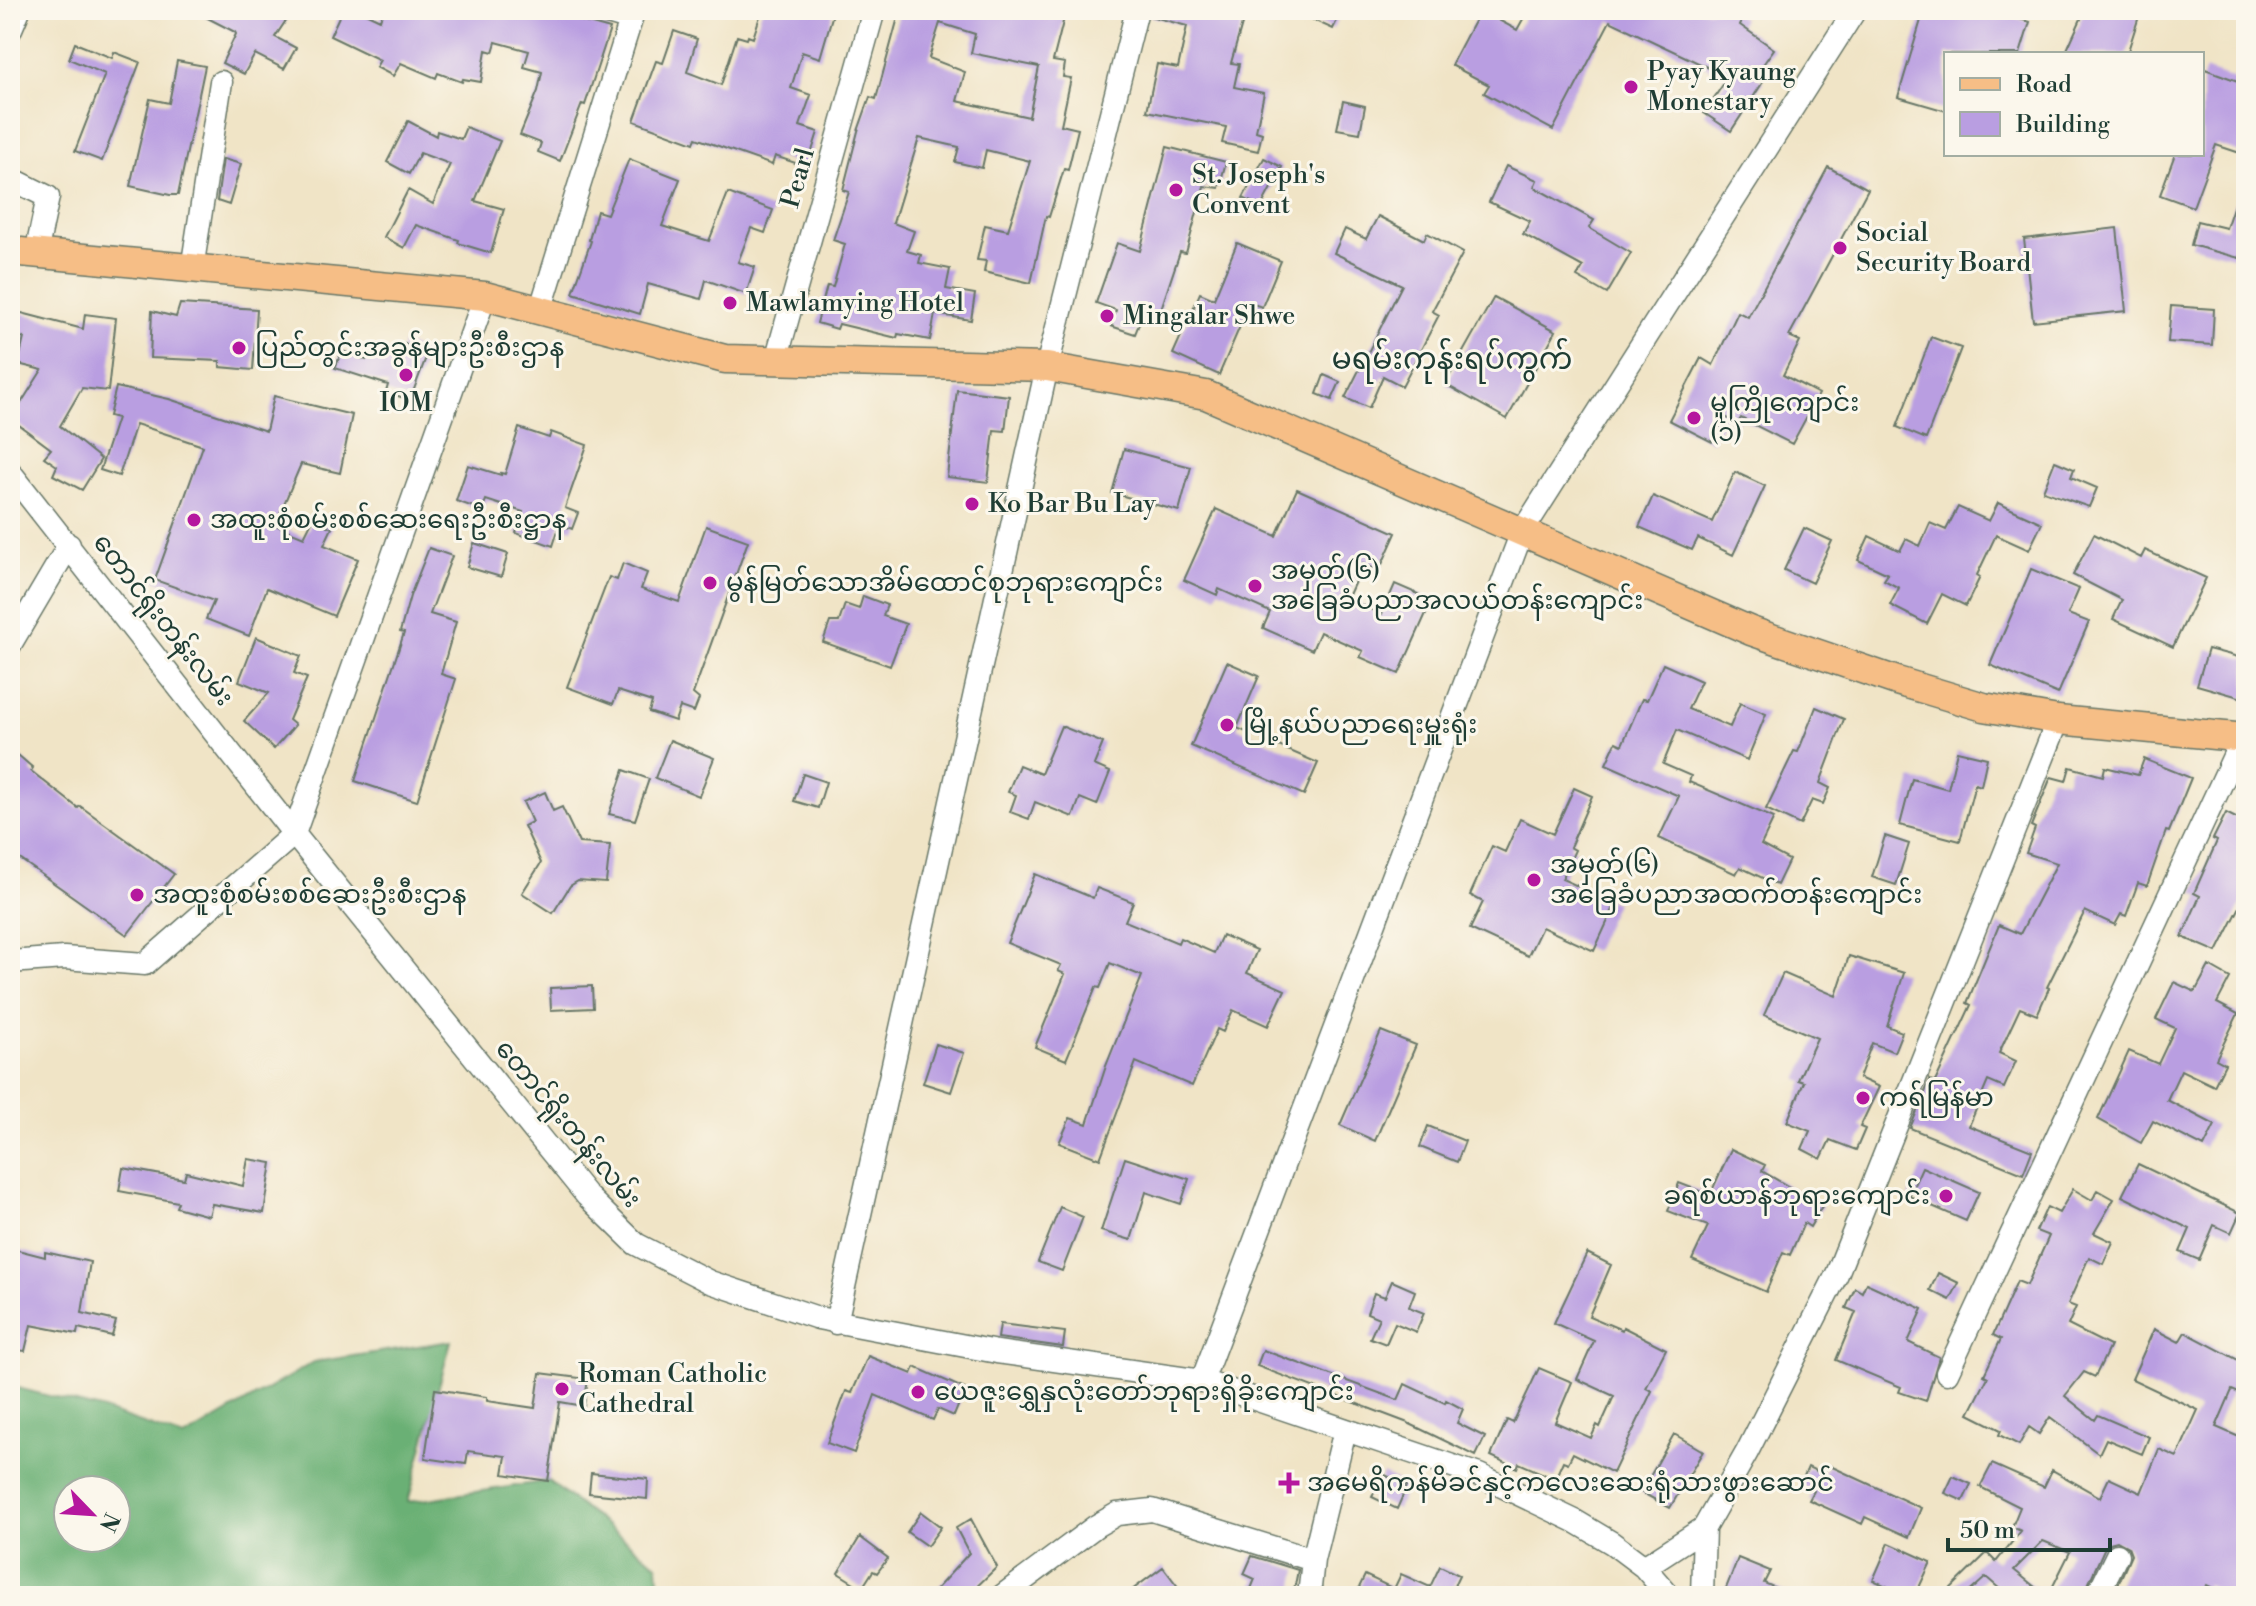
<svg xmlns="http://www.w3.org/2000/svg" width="2256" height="1606" font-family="'Libre Bodoni','Noto Sans Myanmar',serif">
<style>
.forest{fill:#6bb074;stroke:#457654;stroke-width:2;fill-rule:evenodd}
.building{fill:#b99ee1;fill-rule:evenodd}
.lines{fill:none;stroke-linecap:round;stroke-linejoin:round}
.minor-casing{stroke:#687767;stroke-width:25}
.major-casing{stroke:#687767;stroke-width:31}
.minor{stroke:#fff;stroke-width:22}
.major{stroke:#f6be86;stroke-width:28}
.poi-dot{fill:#b5179e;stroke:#fbf7ec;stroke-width:3}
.labels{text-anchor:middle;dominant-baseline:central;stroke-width:6;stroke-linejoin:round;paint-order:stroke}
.poi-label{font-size:26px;fill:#1f3d34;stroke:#fbf7ec;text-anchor:start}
.street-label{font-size:26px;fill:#1f3d34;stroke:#fbf7ec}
.quarter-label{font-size:30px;fill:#1f3d34;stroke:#fbf7ec}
</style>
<rect width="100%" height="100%" fill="#fbf7ec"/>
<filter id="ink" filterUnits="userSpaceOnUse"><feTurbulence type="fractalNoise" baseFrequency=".0125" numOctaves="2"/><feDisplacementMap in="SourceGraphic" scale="16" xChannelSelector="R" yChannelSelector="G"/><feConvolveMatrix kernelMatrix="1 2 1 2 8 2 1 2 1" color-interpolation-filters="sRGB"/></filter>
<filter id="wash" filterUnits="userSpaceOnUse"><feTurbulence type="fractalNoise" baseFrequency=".006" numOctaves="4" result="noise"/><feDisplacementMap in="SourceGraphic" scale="32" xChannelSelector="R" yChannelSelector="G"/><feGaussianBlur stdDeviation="1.8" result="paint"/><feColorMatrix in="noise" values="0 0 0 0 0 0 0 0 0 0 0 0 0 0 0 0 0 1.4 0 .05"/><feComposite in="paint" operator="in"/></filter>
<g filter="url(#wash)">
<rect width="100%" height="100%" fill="#f0e4c6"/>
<path class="forest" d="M451,1341L408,1502L548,1481L658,1565L660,1596H10V1386L100,1409L184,1438L314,1362ZM68,1490H116V1538H68Z"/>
<g id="blocks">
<path class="building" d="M192,10H293L275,37L296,48L284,69L255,54L244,74L222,63L236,34L235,32Z
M342,10H359L380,20L383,10H528L544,14L545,11L610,29L585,105L582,104L560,161L538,152L541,143L520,135L538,91L542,72L524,67L529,51L496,42L493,52L486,50L481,82L463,79L462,82L438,73L436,78L401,63L393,76L376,67L380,60L330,36Z
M762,10H834L820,58L802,52L791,88L811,95L800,126L818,132L807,167L775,156L772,165L696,138L694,143L634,121L656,61L663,63L674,31L697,39L687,72L721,85L737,36L747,39L748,36L753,38Z
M900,10H1066L1053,61L1065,63L1063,77L1071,78L1061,125L1078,129L1068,170L1064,169L1049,217L1046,216L1031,283L984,272L986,261L977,260L985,225L1008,230L1030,161L986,150L982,168L955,162L959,147L919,138L893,223L914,231L907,251L921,255L919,263L950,269L946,289L975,294L971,320L935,314L930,340L898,334L897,338L839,324L837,329L817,323L827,286L833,287L845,244L833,240L849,192L843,190L858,131L870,97L876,99ZM940,23L975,34L971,53L1039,67L1029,117L957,101L965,72L929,58Z
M1151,10H1246L1231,63L1239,64L1234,87L1264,93L1256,131L1262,133L1258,151L1222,143L1226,127L1147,111L1157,64L1178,68L1187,26L1150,16Z
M1291,10H1342L1333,29Z
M1480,10L1517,30L1528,10H1726L1743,18L1740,25L1774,49L1755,76L1763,82L1731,131L1704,113L1728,77L1610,21L1553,130L1484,93L1489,85L1451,65Z
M1924,10H1989L2030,22L2020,54H1946V111L1898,97Z
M2085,10H2141L2127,54H2065Z
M75,43L112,58L114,52L140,62L102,161L75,151L105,74L69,59Z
M177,61L205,66L178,195H170L130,186L150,99L169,103Z
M2205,69L2246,84V155L2216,145L2193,207L2160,195L2175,154H2202V78Z
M1343,101L1365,106L1360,133L1337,129Z
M408,121L436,136L437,131L461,139L466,127L500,141L475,201L504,209L491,253L458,243L459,240L416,225L404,248L384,237L408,190L433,204L450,164L420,153L409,174L387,162Z
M1167,147L1226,162L1219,188L1204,186L1186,253L1180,252L1156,324L1141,319L1135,334L1111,326L1116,310L1096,303L1117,243L1140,251Z
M1264,158L1282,167L1261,207L1243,198Z
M223,159L241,164L229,205L217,201Z
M629,159L680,179L662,226L709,241L728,193L773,210L765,233L751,228L738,262L755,267L746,294L706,280L701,299L648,284L640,314L573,293L591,241L589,240L597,211L607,214Z
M1506,166L1537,180L1534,187L1594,220L1589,228L1631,253L1607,294L1577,277L1583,267L1523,234L1530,221L1489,202Z
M1828,167L1868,189L1789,336L1800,341L1783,375L1819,394L1792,444L1741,418L1738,423L1725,417L1712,442L1669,420L1701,358L1713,365L1738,312L1748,317Z
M2243,178H2246V231L2239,258L2191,245L2197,221L2226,228Z
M1378,216L1424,240L1427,233L1463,253L1432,311L1439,315L1402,386L1383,376L1369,408L1345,398L1402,285L1334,253L1345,229L1366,239Z
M2117,228L2126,311L2033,321L2024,239Z
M1237,243L1281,261L1262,307L1250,303L1219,375L1173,354L1200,293L1214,299Z
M1494,297L1556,331L1507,419L1445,384Z
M180,304L257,309L253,370L220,367V361L150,358L152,311L176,317Z
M2171,306L2214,309L2212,345L2168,342Z
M10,310L83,329L85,314L116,318L108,391L82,388L60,426L101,459L82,490L53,475L57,466L44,457L51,449L11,419L42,370L18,364L24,338L10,334Z
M1931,337L1961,348L1926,439L1897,427Z
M403,343L428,352L410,400L386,392L388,385L335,368L342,351L366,360L370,348L398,357Z
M1324,375L1340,382L1332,400L1317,394Z
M116,387L169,399L266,431L274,396L352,415L340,473L301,464L275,525L304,537L313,519L332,528L324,545L358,559L334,616L267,588L249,636L206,619L214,601L155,580L203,446L136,424L119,476L100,470L117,418L109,416Z
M957,390L1009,396L1005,431L994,430L988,482L947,477Z
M519,428L549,438L551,432L587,445L565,508L578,513L572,529L560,524L553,546L516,533L523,512L486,500L482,510L456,501L468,465L501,475V473L505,474Z
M1124,449L1191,467L1179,511L1112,493Z
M2055,461L2074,469L2071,477L2097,488L2089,507L2043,491Z
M1735,472L1765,486L1733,555L1698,538L1692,550L1639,527L1653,496L1712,522Z
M1297,489L1396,533L1379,571L1363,564L1347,599L1382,614L1395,584L1432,600L1399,674L1360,657L1363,651L1320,632L1312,650L1263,628L1270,612L1219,589L1217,595L1184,580L1216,509L1276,536Z
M1998,503L2042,523L2029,550L1996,535L1977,575L1980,577L1966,606L1942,594L1927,624L1890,605L1899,588L1884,580L1888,574L1858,560L1869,536L1900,551L1906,539L1920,546L1930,523L1946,530L1958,507L1989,521Z
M706,526L748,541L693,694L699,699L694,712L680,707L675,721L649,712L652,702L618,691L613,704L567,687L609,577L617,580L623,563L647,573L641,589L679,602Z
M1804,528L1832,541L1812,583L1784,570Z
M2094,534L2141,558L2145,550L2206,578L2173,647L2113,619L2122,600L2073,575Z
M474,543L508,554L501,577L467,567Z
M429,548L452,556L430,614L456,622L441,674L456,679L417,801L355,781L404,633L400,632L410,596Z
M2031,569L2079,589L2068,614L2089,622L2058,694L1990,665Z
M863,596L887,605L883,616L906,624L890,666L823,642L830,622H839L845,604L859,609Z
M256,637L301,656L294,673L307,678L289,720L295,725L274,749L244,721L269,693L239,681Z
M2208,649L2246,659V699L2197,685Z
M1227,662L1259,676L1237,728L1318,763L1304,795L1191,746Z
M1663,664L1701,681L1688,709L1730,727L1740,703L1766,714L1747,760L1677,730L1663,764L1691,776L1689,782L1774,818L1761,845L1789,860L1777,885L1740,867L1736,874L1659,838L1679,796L1606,764L1616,742L1622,745L1642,699L1647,700Z
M1816,707L1844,719L1820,783L1830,788L1823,804L1812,800L1800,825L1766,809L1794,751L1798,752Z
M1061,726L1103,743L1094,765L1110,772L1097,805L1080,798L1073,817L1035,802L1029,819L1010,812L1016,795L1008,792L1019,765L1041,774Z
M670,740L714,758L699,796L655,778Z
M10,748L33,768L31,771L78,808L80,806L174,874L127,935L10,852Z
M1957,751L1987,758L1981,786L1975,784L1960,841L1900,825L1912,779L1948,789Z
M2144,759L2191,778L2169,832L2166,831L2147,886L2138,883L2126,916L2121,914L2115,925L2085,911L2047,987L2049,988L2037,1015L2020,1008L1999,1053L2016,1061L2004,1088L1988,1081L1969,1126L2032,1151L2023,1174L1910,1128L1930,1080L1935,1082L1971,1005L1967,1003L1999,925L2020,934L2057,863L2026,853L2035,828L2031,826L2051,777L2066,781L2070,767L2103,776L2105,767L2138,775Z
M624,770L649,779L635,820L609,814Z
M803,774L826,782L818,808L794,801Z
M1574,788L1592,796L1570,847L1575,850L1562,879L1616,903L1594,951L1542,927L1528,956L1470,929L1483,902L1470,895L1492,846L1505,852L1520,819L1553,834Z
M545,792L553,811L562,807L579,843L610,845L606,883L578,881L570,886L553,913L522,893L541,863L524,826L532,822L523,802Z
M2226,813L2246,823V832L2240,844L2246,848V895L2217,952L2182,937L2200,896L2194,893L2217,841L2213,839Z
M1885,836L1909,844L1896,885L1872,877Z
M1035,874L1093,898L1097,888L1133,902L1125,921L1178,943L1180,938L1214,953L1222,935L1257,950L1247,973L1285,990L1268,1026L1233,1010L1223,1032L1217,1029L1192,1086L1136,1062L1100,1159L1059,1143L1070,1118L1087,1124L1106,1066L1142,976L1110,963L1100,988L1096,987L1066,1060L1035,1047L1065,974L1058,971L1061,965L1007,943Z
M1849,956L1904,973L1887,1026L1902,1032L1894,1052L1872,1043L1859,1078L1879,1087L1860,1127L1865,1129L1856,1150L1830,1140L1821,1159L1802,1149L1810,1131L1787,1122L1804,1082L1798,1080L1817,1038L1764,1015L1783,973L1836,996Z
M2209,966L2230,978L2217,1003L2238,1014L2216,1059L2225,1064L2214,1086L2181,1070L2167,1100L2215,1125L2204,1147L2153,1121L2141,1143L2098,1119L2129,1051L2158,1064L2175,1028L2156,1019L2174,982L2195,992Z
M592,986L593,1008L551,1010L550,988Z
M1381,1031L1416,1045L1375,1141L1340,1125Z
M936,1044L964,1053L951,1092L923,1083Z
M1428,1126L1465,1141L1457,1162L1420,1147Z
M1731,1149L1765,1165L1762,1171L1822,1206L1810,1227L1804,1223L1790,1255L1783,1252L1766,1292L1692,1260L1708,1226L1668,1211L1679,1183L1710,1195Z
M1125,1158L1189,1179L1181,1204L1146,1192L1131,1240L1101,1231Z
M248,1159L272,1163L264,1213L212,1204L209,1216L176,1207L178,1202L119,1191L123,1168L184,1179L186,1172L243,1186Z
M2138,1164L2240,1213L2231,1233L2214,1225L2199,1260L2180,1252L2190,1229L2122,1196Z
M1922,1167L1979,1192L1966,1221L1909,1196Z
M2073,1189L2092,1200L2098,1190L2114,1199L2094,1233L2113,1242L2103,1264L2089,1257L2068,1304L2076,1307L2068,1325L2110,1346L2095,1377L2084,1372L2065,1396L2095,1420L2098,1415L2149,1437L2142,1454L2106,1439L2099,1454L2050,1417L2039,1434L2029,1427L2019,1445L1999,1435L2001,1430L1969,1414L1988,1377L1984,1375L2001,1339L1993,1335L2017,1281L2027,1285L2049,1236L2036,1231L2047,1207L2059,1213Z
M1060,1207L1083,1217L1062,1271L1038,1262Z
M10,1248L45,1257V1252L90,1262L82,1313L116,1321L112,1336L78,1328L77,1334L31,1325L25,1351L10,1349Z
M1587,1253L1611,1265L1589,1316L1622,1330L1623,1327L1666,1349L1646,1388L1652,1391L1613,1473L1573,1453L1568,1463L1563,1461L1555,1479L1519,1463L1517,1468L1491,1456L1507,1420L1513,1423L1539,1368L1572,1382L1555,1422L1591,1438L1597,1425L1600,1427L1614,1396L1577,1379L1594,1341L1554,1323Z
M1938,1273L1959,1283L1950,1300L1930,1290Z
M1392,1281L1415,1291L1409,1307L1424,1313L1416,1332L1395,1323L1386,1344L1370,1338L1379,1318L1367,1313L1374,1293L1385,1297Z
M1866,1283L1923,1309L1908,1342L1939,1357L1926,1401L1899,1392L1901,1387L1836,1360L1856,1312L1846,1308L1855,1288L1862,1292Z
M1000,1324L1065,1332L1063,1347L998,1338Z
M2154,1329L2179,1342L2185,1332L2246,1364V1396L2232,1390L2216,1427L2246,1440V1596H2229L2207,1585L2202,1596H2113L2131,1555L2128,1547L2117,1541L2110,1543L2104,1549L2083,1596H2048L2070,1552L2043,1541L2014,1570L2046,1596H2008L1986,1577L1965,1596H1949L1946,1593L1987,1553L1996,1562L2021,1531L2012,1527L2020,1507L1980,1487L1992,1464L2044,1487L2052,1470L2100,1497L2109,1478L2141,1493L2159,1449L2177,1457L2198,1410L2132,1379Z
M1263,1350L1398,1400L1405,1384L1445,1403L1446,1400L1463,1409L1457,1423L1485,1437L1476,1456L1408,1423L1257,1366Z
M868,1356L912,1374L915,1367L965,1389L954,1416L938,1409L933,1420L875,1395L854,1453L827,1443L846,1391L852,1393Z
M540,1373L588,1379L584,1406L560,1402L548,1481L503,1474L506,1456L468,1451L466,1464L425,1458L435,1389L487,1397V1401L535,1408Z
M1674,1434L1703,1451L1670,1508L1641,1492Z
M1828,1465L1921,1508L1909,1537L1865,1517L1862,1524L1809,1500L1814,1491L1800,1485L1808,1467L1823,1474Z
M591,1473L648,1479L647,1499L589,1493Z
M1383,1474L1407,1486L1397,1509L1372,1497Z
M1953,1476L1971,1484L1963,1501L1945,1493Z
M921,1512L941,1527L927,1546L907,1532Z
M971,1519L997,1567L967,1596H930L969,1553L956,1528Z
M860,1537L888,1558L877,1573L873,1571L862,1588L838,1573Z
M1889,1543L1931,1562L1915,1596H1908L1873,1580Z
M1252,1556L1298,1570L1293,1596H1248L1255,1579L1244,1574Z
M1738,1558L1770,1571L1764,1583L1795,1596H1723Z
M1440,1566L1459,1575L1449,1596H1355L1365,1575L1394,1589L1401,1574L1430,1587Z
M1163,1567L1185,1596H1124Z"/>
</g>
</g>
<g filter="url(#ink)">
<use href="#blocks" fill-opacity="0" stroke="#687767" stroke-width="2"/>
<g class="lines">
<g class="minor-casing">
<path id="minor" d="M598,10L631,20
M10,31L19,10
M10,178L48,197L36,254
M192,269L221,82
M540,311L634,10
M776,360L874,10
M10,472L294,834L587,1196L636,1244L710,1282L818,1318L997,1352L1202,1381L1479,1475L1575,1521L1612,1543L1644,1567L1669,1596
M10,645L69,545
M10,962L64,958L145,964L294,834L485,296
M836,1323L1047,367L1137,10
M1947,1373L2243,737
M1202,1381L1522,532L1855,10
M1644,1567L1704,1528
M1002,1596L1096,1526L1117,1514L1152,1510L1313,1560
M1309,1596L1313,1560L1345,1430
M1702,1596L1704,1528L1747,1452L1837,1274L2058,720
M2097,1596L2117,1555"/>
</g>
<g class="major-casing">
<path id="major" d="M10,251L485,296L725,359L1047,367L1206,395L1751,631L1897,681L1984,707L2058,720L2246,738"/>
</g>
<use href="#minor" class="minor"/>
<use href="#major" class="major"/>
</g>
</g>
<g class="poi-dot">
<circle cx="1631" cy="87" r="8"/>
<circle cx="1176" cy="190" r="8"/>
<circle cx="1840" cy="248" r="8"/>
<circle cx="730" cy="303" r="8"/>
<circle cx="1107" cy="316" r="8"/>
<circle cx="239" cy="348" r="8"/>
<circle cx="406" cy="375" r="8"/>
<circle cx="1694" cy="418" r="8"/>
<circle cx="972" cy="504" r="8"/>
<circle cx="194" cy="520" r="8"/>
<circle cx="710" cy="583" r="8"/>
<circle cx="1255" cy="586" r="8"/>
<circle cx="1227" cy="725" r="8"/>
<circle cx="1534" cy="880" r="8"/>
<circle cx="137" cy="895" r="8"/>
<circle cx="1863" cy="1098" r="8"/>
<circle cx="1946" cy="1196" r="8"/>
<circle cx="562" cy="1389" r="8"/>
<circle cx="918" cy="1392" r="8"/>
<path d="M1285 1471h8v8h8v8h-8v8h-8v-8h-8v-8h8z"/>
</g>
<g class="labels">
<g class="poi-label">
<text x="1647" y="72">Pyay Kyaung<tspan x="1647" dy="30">Monestary</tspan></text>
<text x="1192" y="175">St. Joseph's<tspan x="1192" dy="30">Convent</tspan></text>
<text x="1856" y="233">Social<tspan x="1856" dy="30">Security Board</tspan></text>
<text x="746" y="303">Mawlamying Hotel</text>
<text x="1123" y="316">Mingalar Shwe</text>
<text x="255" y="348">ပြည်တွင်းအခွန်များဦးစီးဌာန</text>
<text x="406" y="403" text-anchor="middle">IOM</text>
<text x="1710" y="403">မူကြိုကျောင်း<tspan x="1710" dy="30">(၁)</tspan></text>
<text x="988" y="504">Ko Bar Bu Lay</text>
<text x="210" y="520">အထူးစုံစမ်းစစ်ဆေးရေးဦးစီးဋ္ဌာန</text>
<text x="1271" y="571">အမှတ်(၆)<tspan x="1271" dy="30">အခြေခံပညာအလယ်တန်းကျောင်း</tspan></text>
<text x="726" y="583">မွန်မြတ်သောအိမ်ထောင်စုဘုရားကျောင်း</text>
<text x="1243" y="725">မြို့နယ်ပညာရေးမှူးရုံး</text>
<text x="1550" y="865">အမှတ်(၆)<tspan x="1550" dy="30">အခြေခံပညာအထက်တန်းကျောင်း</tspan></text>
<text x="153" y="895">အထူးစုံစမ်းစစ်ဆေးဦးစီးဌာန</text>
<text x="1879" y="1098">ကရ်မြန်မာ</text>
<text x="1930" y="1196" text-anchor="end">ခရစ်ယာန်ဘုရားကျောင်း</text>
<text x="578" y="1374">Roman Catholic<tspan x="578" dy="30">Cathedral</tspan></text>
<text x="934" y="1392">ယေဇူးရွှေနှလုံးတော်ဘုရားရှိခိုးကျောင်း</text>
<text x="1307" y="1483">အမေရိကန်မိခင်နှင့်ကလေးဆေးရုံသားဖွားဆောင်</text>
</g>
<g class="street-label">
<text transform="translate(798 178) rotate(-74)">Pearl</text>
<text transform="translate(163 620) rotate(52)">တောင်ရိုးတန်းလမ်း</text>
<text transform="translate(568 1124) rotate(50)">တောင်ရိုးတန်းလမ်း</text>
</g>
<g class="quarter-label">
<text x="1452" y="360">မရမ်းကုန်းရပ်ကွက်</text>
</g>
</g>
<rect width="2256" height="1606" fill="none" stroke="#fbf7ec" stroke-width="40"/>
<rect x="1944" y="52" width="260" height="104" fill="#fbf7ec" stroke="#a3ada2" stroke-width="2"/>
<rect x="1960" y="78" width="40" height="12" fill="#f6be86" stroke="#a3ada2" stroke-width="2"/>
<text x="2016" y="92" font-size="24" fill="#1f3d34">Road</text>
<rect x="1960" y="112" width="40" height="24" fill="#b99ee1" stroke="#a3ada2" stroke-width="2"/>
<text x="2016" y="132" font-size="24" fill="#1f3d34">Building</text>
<g transform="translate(92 1514) rotate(115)"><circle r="38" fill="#fbf7ec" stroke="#a3ada2" stroke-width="2"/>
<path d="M0-6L14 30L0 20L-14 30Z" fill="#b5179e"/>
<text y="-12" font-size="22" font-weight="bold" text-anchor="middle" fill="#1f3d34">N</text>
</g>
<path d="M1948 1538v12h162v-12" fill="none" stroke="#1f3d34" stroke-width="4"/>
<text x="1960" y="1538" font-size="24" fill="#1f3d34" stroke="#fbf7ec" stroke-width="6" paint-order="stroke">50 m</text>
</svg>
